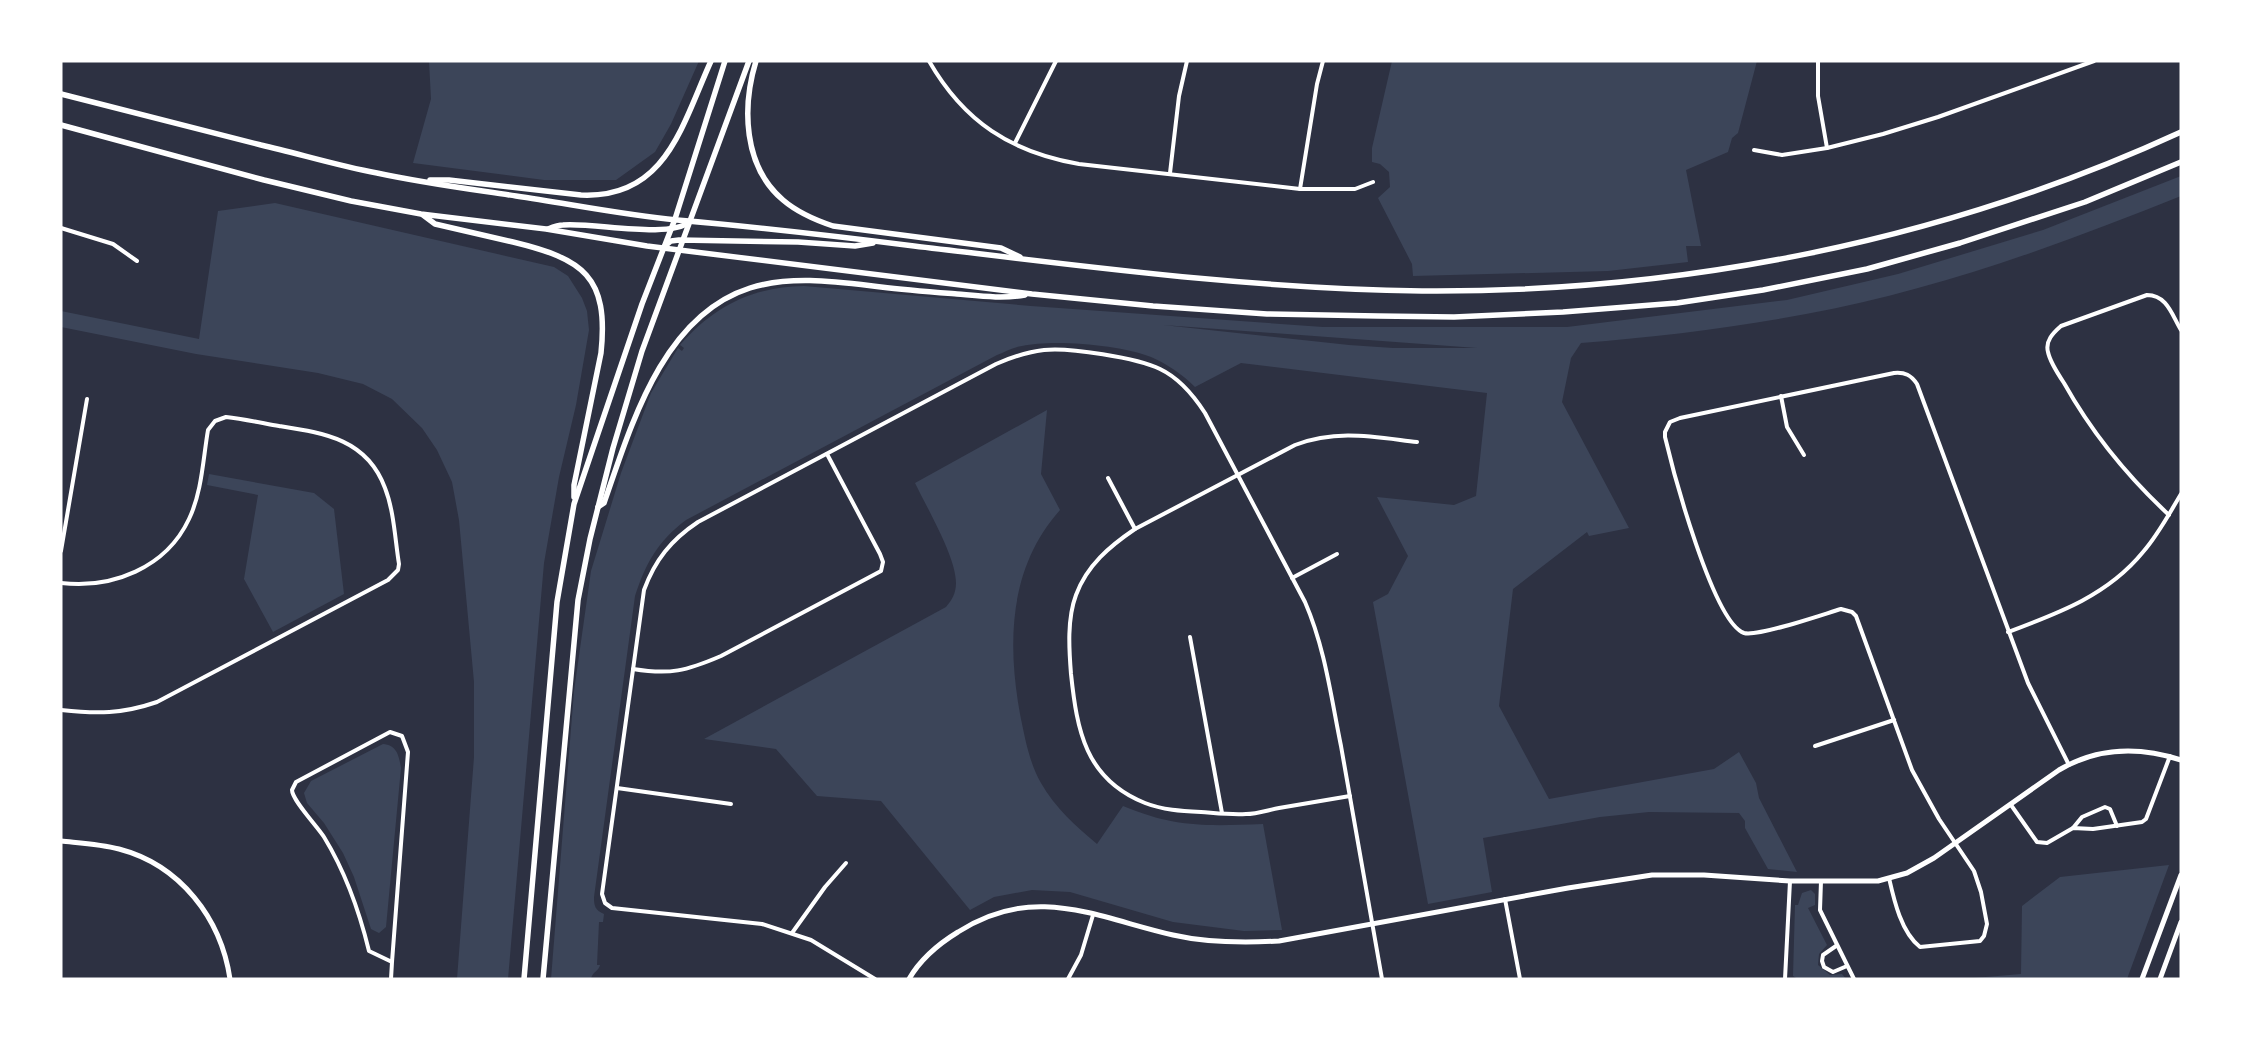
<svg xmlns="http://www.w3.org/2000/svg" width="2242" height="1040" font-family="'Work Sans',sans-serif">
	<rect width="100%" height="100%" fill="#2d3142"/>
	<g fill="#3c4559" fill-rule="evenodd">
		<polygon points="429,61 699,61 671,124 655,152 616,180 544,180 413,163 431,99"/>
		<polygon points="1392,61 1757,61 1738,133 1732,138 1728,152 1686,170 1701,246 1686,246 1688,262 1608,271 1413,276 1412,264 1378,198 1390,187 1389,172 1380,164 1372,162 1372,148"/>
		<path d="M2181,176V196C2059,245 1936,290 1806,314C1732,328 1657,337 1581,343L1571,358L1562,402L1629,528L1589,536L1587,532L1513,589L1499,706L1549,799L1714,769L1739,752L1756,783L1759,798L1797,872L1768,869L1745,828V821L1739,813L1649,812L1600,817L1483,838L1492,892L1428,904L1373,602L1388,594L1408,556L1377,497L1454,505L1476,496L1487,393L1241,363L1195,387C1182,374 1167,364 1151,357C1121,345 1053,339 1022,346C1013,347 1005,352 997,355L686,520C657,542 646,563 635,596L594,897C594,906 595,910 604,914L603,922H599L597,965H600C599,971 592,972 591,979H551L574,691L591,571L621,473L651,393L678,348L682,351L684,348L680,345C714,306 752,287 804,286L1031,306L1323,327H1567L1787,300L1898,274L2043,230ZM1163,325L1477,348H1393L1349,345Z"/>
		<polygon points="275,203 554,267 568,276 582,298 587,311 589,330 576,405 559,477 544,563 508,979 457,979 474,757 474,682 459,520 452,482 437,450 422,428 392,399 363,384 318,373 196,354 61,327 61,311 199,339 218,211"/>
		<path d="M1047,410L1041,474L1060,510C1009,567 1007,642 1020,714C1025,738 1029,762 1041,783C1055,808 1076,826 1097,844L1123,806C1176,828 1207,826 1263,824L1282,930L1244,931L1173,922L1070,892L1032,890L994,897L970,910L881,801L817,796L776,749L704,739L946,607C952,600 956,593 956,583C956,557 927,508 915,483Z"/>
		<polygon points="209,474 314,493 334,509 344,594 273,632 244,579 258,495 207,485"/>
		<path d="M383,744C397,745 399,756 401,768L386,927L379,933L371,929L354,877L343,853L324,823L307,803L304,793L311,781Z"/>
		<polygon points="2169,865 2127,979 1962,979 2021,974 2022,906 2060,877"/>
		<polygon points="1811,890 1815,894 1815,905 1808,908 1827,945 1819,954 1818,965 1830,975 1842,974 1846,979 1798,979 1793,976 1795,905 1798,905 1802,893"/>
	</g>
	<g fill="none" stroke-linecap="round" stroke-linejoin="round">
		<g stroke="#fff" stroke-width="4">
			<path d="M929,61C964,122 1011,152 1079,164L1300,189H1355L1373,182"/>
			<polyline points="1818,61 1818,96 1827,148"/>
			<polyline points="1015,143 1056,61"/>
			<polyline points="1754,150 1782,155 1827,148 1883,134 1938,117 2094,61"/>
			<polyline points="1170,173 1179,96 1187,61"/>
			<polyline points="1300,189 1317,84 1323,61"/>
			<polyline points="61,228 113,244 137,261"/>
			<polyline points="1781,396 1787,427 1804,455"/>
			<polyline points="1108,478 1135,529"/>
			<path d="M2169,515C2127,476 2092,433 2064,383C2058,374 2050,362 2048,352C2045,341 2053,333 2061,326L2147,295C2167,295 2172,315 2181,330"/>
			<polyline points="61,551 87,399"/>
			<polyline points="1292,578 1337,554"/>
			<path d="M61,583C112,589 166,568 189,519C202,492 203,459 208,430L215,421L226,417C244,419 262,423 279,426C324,433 367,439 385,488C394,511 395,539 399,564L398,570L388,580L157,702C122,714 97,714 61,710"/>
			<path d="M2008,632C2059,613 2108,595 2143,552C2158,535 2169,514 2181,494"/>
			<polyline points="1190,637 1222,813"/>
			<path d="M633,669C670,675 686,671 721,656L881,571L883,562L880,554L827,454"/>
			<polyline points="1815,746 1894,720"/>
			<polyline points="617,788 731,804"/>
			<path d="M1350,796C1326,800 1303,804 1279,808C1268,810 1257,814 1246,814C1231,815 1215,813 1201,812C1181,811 1163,810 1145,803C1085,779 1077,730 1071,674C1069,649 1067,619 1076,595C1087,565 1110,546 1135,529L1295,445C1337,429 1374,437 1417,442"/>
			<polyline points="2011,805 2037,842 2047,843 2073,828 2093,829 2142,822 2146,819 2170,756"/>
			<polyline points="2073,828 2082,817 2105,807 2110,809 2117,826"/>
			<path d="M1889,878C1894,900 1901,932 1920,947L1980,941L1984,936L1987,924L1981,892L1974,871L1939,819L1912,770L1856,616L1852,612L1841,609C1824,614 1758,637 1744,633C1713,622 1673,471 1665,437V432L1670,422L1680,418L1894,373C1905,372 1911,375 1917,384L2028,683L2069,765"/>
			<polyline points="1821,881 1820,910 1854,979"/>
			<polyline points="1505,899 1520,979"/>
			<polyline points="792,933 825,887 846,863"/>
			<polyline points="1836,946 1823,955 1822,961 1824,967 1833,972 1847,966"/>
			<path d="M391,979L392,962L408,752L402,736L390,732L296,782L292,790C292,800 317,826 324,837C346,873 359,910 369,951L392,962"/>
			<path d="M875,979L811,940L762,924L612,908L605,903L602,894L644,590C655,560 671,540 698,522L996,364C1012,357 1027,352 1044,350C1068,347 1138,358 1160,369C1179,378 1194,396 1205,413L1305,602C1325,648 1331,697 1341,746C1355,824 1368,901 1382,979"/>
			<polyline points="1068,979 1081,955 1093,915"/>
			<polyline points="1785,979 1790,881"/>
		</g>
		<g stroke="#fff" stroke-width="5">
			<path d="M61,841C80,843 100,844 119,849C180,865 221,918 230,979"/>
			<path d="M909,979C920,960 940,943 958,932C1034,883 1095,917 1173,935C1208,943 1244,943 1279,941L1568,888L1652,875H1704L1790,881H1878L1907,873L1934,858L2059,770C2098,747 2138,746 2181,760"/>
			<polyline points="2142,979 2181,875"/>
			<polyline points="2160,979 2181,922"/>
		</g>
		<g stroke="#fff" stroke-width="5.5">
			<path d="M756,61C742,107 743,166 783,200C797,212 815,220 833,226L1001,248L1020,257"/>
			<path d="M61,94C128,111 195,128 261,145C300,154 338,166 377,173C423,183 470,189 516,196C570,204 623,215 677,220C757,227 835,236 914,246C1083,266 1252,289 1422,291C1683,293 1944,241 2181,132"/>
			<polyline points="61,125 264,180 351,201 421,214 546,229 647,246 1032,294 1153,306 1267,314 1378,316 1454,317 1563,312 1677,303 1763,290 1867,269 1960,243 2085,202 2181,162"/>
			<path d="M430,180H449L581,195C666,199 682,125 711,61"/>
			<path d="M423,215L435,224C461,230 487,236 513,242C583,259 609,276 601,353L574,485V497"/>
			<path d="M548,229C553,227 558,225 563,225C592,222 669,239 689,222"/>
			<polyline points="665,246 671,241 679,240 798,242 855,246 873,243"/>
			<path d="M598,507L604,503C631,426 662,316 750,288C792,275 838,282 881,287C906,290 932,292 957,294C980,296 1002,299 1025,295"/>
			<polyline points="524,979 557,602 574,504 642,304 675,219 725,61"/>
			<polyline points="543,979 578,600 590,539 613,448 642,351 749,61"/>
		</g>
	</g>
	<rect width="2242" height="1040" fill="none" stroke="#ffffff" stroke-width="125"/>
</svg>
